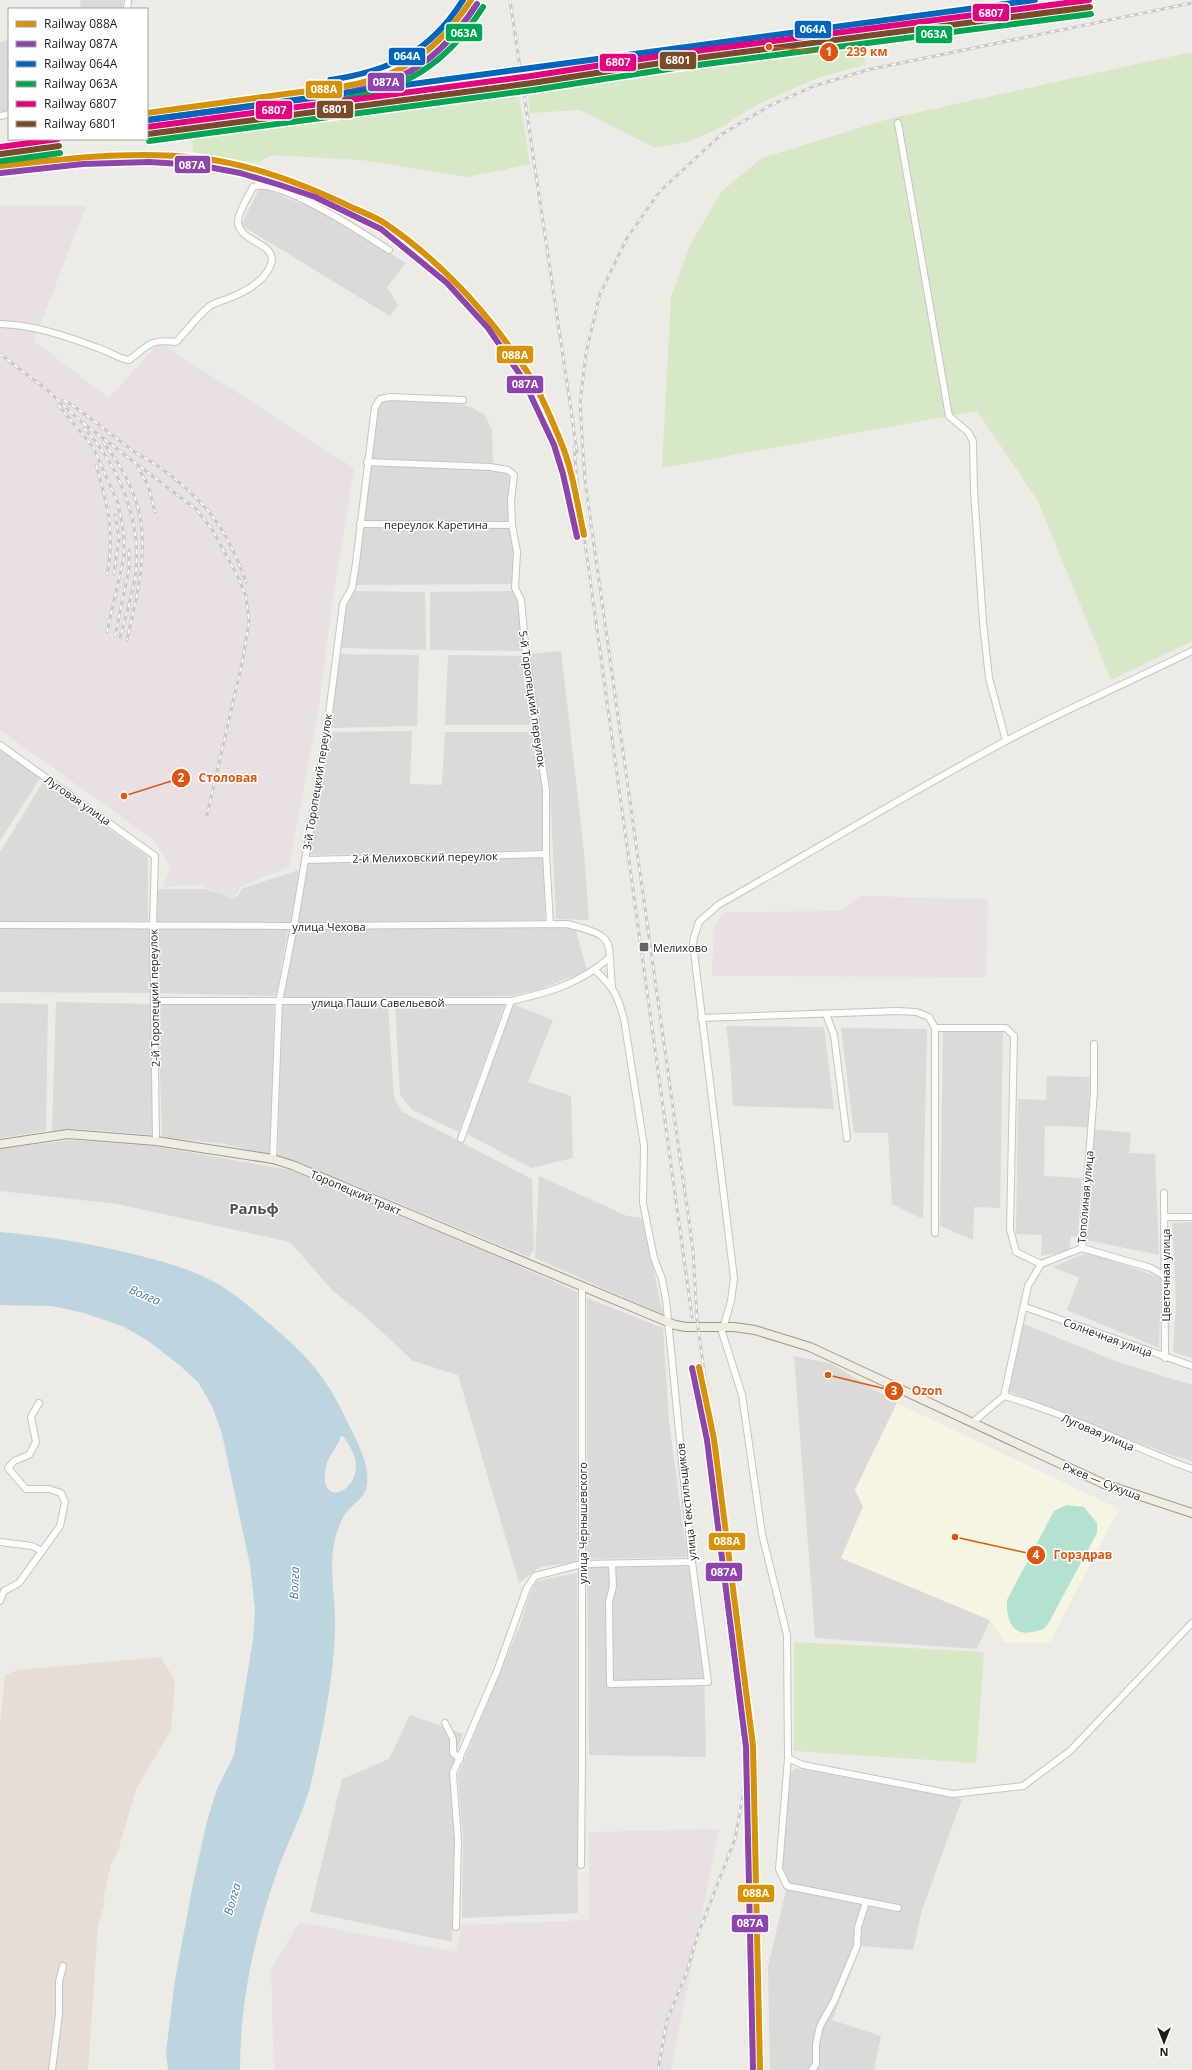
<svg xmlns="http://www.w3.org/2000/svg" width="1192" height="2070" font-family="'Open Sans',sans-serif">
	<rect width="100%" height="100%" fill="#ecebe6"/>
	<g fill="#dbdad8">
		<polygon points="80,0 123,0 122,9 81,9"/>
		<polygon points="9,40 9,110 0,112 0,42"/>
		<polygon points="260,187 326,214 406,263 387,287 398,305 390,316 241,225"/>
		<polygon points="383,399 461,404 473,408 485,415 492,430 493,463 372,459 378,404"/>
		<polygon points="370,466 429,466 511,469 508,523 365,521 364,518"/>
		<polygon points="363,526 509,527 514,553 512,584 356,585"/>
		<polygon points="352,591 425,592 426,650 340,648 346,608"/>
		<polygon points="512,591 519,601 523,651 430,650 430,592"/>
		<polygon points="561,651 584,851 589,920 556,919 550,788 530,654"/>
		<polygon points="339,654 419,655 417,726 329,728"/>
		<polygon points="448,655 522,656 532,725 445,725"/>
		<polygon points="412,731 410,784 442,785 445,732 534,732 543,790 545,850 308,855 332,732"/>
		<polygon points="0,750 40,778 0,841"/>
		<polygon points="43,782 148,857 148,921 0,922 0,852"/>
		<polygon points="543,856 545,920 298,923 308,863"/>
		<polygon points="299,870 293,923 157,922 158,889 204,889 236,898 243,888"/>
		<polygon points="0,928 149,929 152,993 0,992"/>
		<polygon points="156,928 288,930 276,996 159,993"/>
		<polygon points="564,928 576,930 587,971 538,990 510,996 283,997 296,929"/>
		<polygon points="56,1002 152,1004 153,1135 77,1129 52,1131"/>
		<polygon points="0,1003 48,1004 46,1131 0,1138"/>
		<polygon points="158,1003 274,1005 271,1156 225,1144 162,1137"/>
		<polygon points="505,1004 459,1132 412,1110 400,1095 395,1005"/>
		<polygon points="513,1004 553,1020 528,1082 571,1096 573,1158 531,1168 467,1134"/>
		<polygon points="282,1005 388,1005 394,1097 401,1111 532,1179 534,1250 529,1257 359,1187 278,1157"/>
		<polygon points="726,1026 824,1027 834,1109 733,1106 730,1057"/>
		<polygon points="841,1028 927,1029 923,1219 892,1204 888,1133 854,1133"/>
		<polygon points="943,1030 1003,1031 1000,1208 974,1207 973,1240 940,1226"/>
		<polygon points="1047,1076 1090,1077 1088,1127 1045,1126 1044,1176 1082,1178 1078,1237 1071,1236 1069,1251 1041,1256 1042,1235 1016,1234 1018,1099 1046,1100"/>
		<polygon points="1094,1129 1131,1133 1129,1153 1155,1154 1159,1255 1086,1240"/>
		<polygon points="70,1140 154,1146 290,1170 501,1258 577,1292 577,1562 540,1567 519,1583 458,1375 413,1361 366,1317 333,1291 290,1242 117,1204 0,1191 0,1149"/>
		<polygon points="539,1176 627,1216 643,1218 663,1315 535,1258"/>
		<polygon points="1192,1222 1192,1358 1173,1352 1176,1303 1172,1223"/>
		<polygon points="1088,1252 1161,1278 1159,1348 1067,1310 1079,1278 1053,1267"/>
		<polygon points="587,1298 663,1328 669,1422 687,1557 587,1559"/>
		<polygon points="1024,1324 1115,1361 1192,1385 1192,1461 1168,1454 1007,1391"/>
		<polygon points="794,1356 832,1364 897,1403 855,1490 863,1506 841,1558 990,1620 977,1649 815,1638"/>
		<polygon points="593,1566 689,1566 704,1672 706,1757 589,1755 587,1568"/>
		<polygon points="577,1573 578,1913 462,1918 463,1838 458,1775 520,1625 531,1591 537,1581"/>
		<polygon points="410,1715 463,1734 450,1773 454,1839 452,1942 310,1912 342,1779 389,1759"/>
		<polygon points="795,1768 962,1799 922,1910 913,1950 861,1946 832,2020 881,2036 874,2070 770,2070 768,1966 788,1882 783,1866 790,1774"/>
	</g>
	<g fill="#e9e0e4">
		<polygon points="0,206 86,206 34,341 109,398 159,342 354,468 333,597 318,713 289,867 241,887 233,899 199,885 163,887 170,867 154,840 0,730"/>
		<polygon points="860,896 988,899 986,977 712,976 714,925 726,912 842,911"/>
		<polygon points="719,1829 671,2070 274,2070 271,1970 299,1922 456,1952 462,1925 589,1920 589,1832"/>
	</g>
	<polygon fill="#f5f5e2" points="897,1403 1119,1509 1050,1642 1004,1642 990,1620 841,1558 863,1507 855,1490"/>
	<polygon fill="#e6ddd6" points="161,1657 175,1681 171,1730 136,1789 117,1854 111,1864 103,1899 105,1901 98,1926 88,2070 0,2070 0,1727 5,1675 18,1670"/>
	<g fill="#d7e8c6">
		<polygon points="862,37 865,65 820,77 756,105 720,128 687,142 655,148 580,110 530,113 526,81"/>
		<polygon points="1192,52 1192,641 1111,680 1038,501 977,411 662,468 671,297 691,243 722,191 762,158 888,119"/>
		<polygon points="517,83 530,164 467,177 361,160 272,155 258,163 193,152 192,125"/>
		<polygon points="794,1642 984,1652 976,1763 794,1751"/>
	</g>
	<path fill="#b4e2d0" d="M1067,1505L1084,1507L1097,1523V1533L1048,1624C1044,1630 1039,1631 1032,1632C1011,1637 1006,1617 1007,1600L1054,1511Z"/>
	<path fill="#bcd5de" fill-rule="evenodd" d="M0,1232C48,1236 94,1244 141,1256C168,1263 193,1270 218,1284C237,1295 253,1310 270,1324C306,1355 324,1373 345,1417C354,1437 370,1461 367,1484C366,1498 352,1504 345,1514C339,1524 334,1539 333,1550C330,1574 335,1598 335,1622C335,1673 323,1730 312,1779C305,1810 290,1837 279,1866C255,1933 240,1999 240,2070H168L166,2052L175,1980L193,1884L207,1821L217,1789L234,1755L253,1639L255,1609L250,1565L222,1434L212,1406L198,1382L178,1364L147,1340L122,1326L84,1313L52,1306L0,1305ZM341,1436L344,1437C349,1445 356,1455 356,1465C357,1495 317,1507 326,1467C328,1455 338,1447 341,1436Z"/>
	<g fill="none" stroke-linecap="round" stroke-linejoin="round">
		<defs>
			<g id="minor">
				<polyline points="127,9 128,0"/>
				<polyline points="0,116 9,114"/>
				<polyline points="898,123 949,416 968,432 973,441 974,490 983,623 989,678 1006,741"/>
				<path d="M0,324C34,325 66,336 98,348C109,351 118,359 129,360C149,345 149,339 176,342C186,332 199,314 210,306C214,303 221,301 227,299C243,293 265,282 271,264C278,242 238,243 238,221C238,213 249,195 253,187C279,177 364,234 389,250"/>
				<polyline points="367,462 490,467 508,470 514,475 511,501 512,525 517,552 515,588 521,600 526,654 546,790 546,854 550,924"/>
				<polyline points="360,524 512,525"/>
				<polyline points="0,745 155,856 153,925 156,1141"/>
				<polyline points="305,860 546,854"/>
				<path d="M0,925L294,926L567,924C618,937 607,938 612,986"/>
				<path d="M595,970C614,988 617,994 624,1019L644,1146L643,1203L654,1258L662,1279L666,1300L692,1562L708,1682L610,1684L609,1602L613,1586L612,1564"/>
				<path d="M155,1001H511C550,992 579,984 609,958"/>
				<polyline points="826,1014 834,1035 847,1138"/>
				<polyline points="701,1018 897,1011 916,1012 929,1017 935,1028 935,1233"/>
				<polyline points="935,1028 1006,1028 1014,1036 1010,1229 1016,1252 1041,1264"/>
				<polyline points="461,1139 511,1001"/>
				<polyline points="273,1159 279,1002 294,926 327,729 343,604 352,588 356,563 375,407 380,399 390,397 463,400"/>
				<polyline points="1164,1193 1165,1358"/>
				<polyline points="1166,1217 1192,1217"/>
				<polyline points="1082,1248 1151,1268 1166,1277"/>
				<polyline points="1025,1307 1192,1366"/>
				<path d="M1004,1396C1069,1414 1129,1446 1192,1469"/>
				<polyline points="973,1422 1004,1396 1028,1286 1041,1264 1082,1248 1094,1092 1094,1044"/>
				<polyline points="0,1542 32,1546 42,1551"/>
				<polyline points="0,1601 4,1591 19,1583 60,1526 65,1502 61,1493 49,1489 26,1489 8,1468 14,1461 29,1455 36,1442 31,1417 39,1403"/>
				<polyline points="445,1723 453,1739 453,1753 460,1759"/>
				<polyline points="788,1758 803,1765 953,1794 1023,1786 1070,1751 1192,1623"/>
				<polyline points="581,1865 582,1761 582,1286"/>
				<path d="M898,1908L787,1886L779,1869L788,1758L787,1635L762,1534L742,1395L722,1332L731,1301L734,1278L693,944L694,937L699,922L718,905C813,851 907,794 1004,742C1066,709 1130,682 1192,651"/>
				<polyline points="456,1927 458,1840 453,1773 497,1671 527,1588 535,1576 582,1564 692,1562"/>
				<polyline points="52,2070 59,2014 59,1982 63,1966"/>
				<polyline points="812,2070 816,2064 816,2044 820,2026 834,2001 857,1946 858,1927 866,1902"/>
			</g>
			<polyline id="major" points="0,1144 68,1134 156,1141 273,1159 292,1165 675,1325 686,1327 734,1327 755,1330 810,1347 1104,1484 1192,1513"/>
		</defs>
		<use href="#minor" stroke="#c5c4c2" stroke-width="8"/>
		<use href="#major" stroke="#a19984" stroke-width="10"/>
		<use href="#minor" stroke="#fcfcfb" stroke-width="6"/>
		<use href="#major" stroke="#f0ece4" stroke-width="8"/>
		<defs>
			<g id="rail">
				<polyline points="510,0 573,423"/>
				<polyline points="0,354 46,389 86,426"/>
				<path d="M64,400C88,415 110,434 133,451C142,457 153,462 162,469C207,502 227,529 246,582"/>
				<polyline points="58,405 93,447 118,503 124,534 124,557 107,632"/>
				<polyline points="572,418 577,452"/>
				<polyline points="83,423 197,510 213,531 238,577 246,596 249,621 243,659 207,815"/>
				<path d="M84,428C119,466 141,520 136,571C133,593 126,616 120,637"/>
				<path d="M103,442C158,512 145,560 127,640"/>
				<polyline points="574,447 580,514"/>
				<path d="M96,465C108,506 115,533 107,575"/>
				<polyline points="138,468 148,485 155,512"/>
				<polyline points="584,535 692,1317"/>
				<polyline points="114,574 119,538 115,515"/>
				<polyline points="115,636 129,569 129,550"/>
				<polyline points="696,1314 714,1439"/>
				<polyline points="697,1318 693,1250 585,481 580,404 586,353 600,294 627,238 660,191 722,134 769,106 814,86 867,70 1192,3"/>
				<polyline points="658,2070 667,2020 686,1974 698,1934 735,1839 743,1794 746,1747 743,1707 708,1432"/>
			</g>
		</defs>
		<use href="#rail" stroke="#cacac9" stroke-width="3"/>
		<use href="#rail" stroke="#fff" stroke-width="1.5" stroke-dasharray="4.5" stroke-linecap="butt"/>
		<defs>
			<g id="rail-1">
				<path d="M147,113C193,107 239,100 285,94C323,89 366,87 400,69C430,53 453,28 471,0"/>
				<path d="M0,166C66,159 133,150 199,158C252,164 303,184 351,207C362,212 376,217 386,224C443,263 490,316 528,373C541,393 551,418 560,440C573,470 577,504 584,535"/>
				<polyline points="699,1367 714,1439 753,1746 760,2070"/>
			</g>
			<g id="rail-2">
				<path d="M148,120C193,114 238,108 283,102C323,96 365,93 401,76C433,61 458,33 477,4"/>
				<polyline points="1,173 83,164 149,162 198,165 240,173 280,185 315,197 381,229 447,283 488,328 523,379 554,445 563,474 577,537"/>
				<polyline points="692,1368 707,1440 746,1747 753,2070"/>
			</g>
			<g id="rail-3">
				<path d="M330,80C389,71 430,53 463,0"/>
				<path d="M147,120C443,81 739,38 1035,0"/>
			</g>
			<g id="rail-4">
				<path d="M333,101C403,90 444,68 483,7"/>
				<polyline points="149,141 533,90 675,68 1091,14"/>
				<polyline points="2,161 60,153"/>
			</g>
			<g id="rail-5">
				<polyline points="147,127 531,76 673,54 1089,0"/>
				<polyline points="0,147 58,139"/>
			</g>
			<g id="rail-6">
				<polyline points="148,134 532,83 674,61 1090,7"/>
				<polyline points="1,154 59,146"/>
			</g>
		</defs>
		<use href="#rail-1" stroke="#fff" stroke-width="9"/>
		<use href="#rail-2" stroke="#fff" stroke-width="9"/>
		<use href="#rail-3" stroke="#fff" stroke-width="9"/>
		<use href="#rail-4" stroke="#fff" stroke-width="9"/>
		<use href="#rail-5" stroke="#fff" stroke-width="9"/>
		<use href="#rail-6" stroke="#fff" stroke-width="9"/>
		<use href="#rail-1" stroke="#d69204" stroke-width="6"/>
		<use href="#rail-2" stroke="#8e44ad" stroke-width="6"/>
		<use href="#rail-3" stroke="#0065bd" stroke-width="6"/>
		<use href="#rail-4" stroke="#00a651" stroke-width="6"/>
		<use href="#rail-5" stroke="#e5007d" stroke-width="6"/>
		<use href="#rail-6" stroke="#7a4b2a" stroke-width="6"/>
	</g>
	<rect fill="#666664" stroke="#fff" stroke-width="1.5" x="639" y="942" width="10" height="10" rx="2"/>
	<g text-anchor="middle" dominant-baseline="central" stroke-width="3" stroke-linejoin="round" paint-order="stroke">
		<g font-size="11" fill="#1e1e1e" stroke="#fff">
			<text x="436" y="524">переулок Каретина</text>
			<text transform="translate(533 699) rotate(82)">5-й Торопецкий переулок</text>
			<text transform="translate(317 782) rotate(-81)">3-й Торопецкий переулок</text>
			<text transform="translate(78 800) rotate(35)">Луговая улица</text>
			<text transform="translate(425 857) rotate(-1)">2-й Мелиховский переулок</text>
			<text x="329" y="926">улица Чехова</text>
			<text transform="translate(154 998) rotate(-91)">2-й Торопецкий переулок</text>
			<text x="378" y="1002">улица Паши Савельевой</text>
			<text transform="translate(356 1192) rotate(23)">Торопецкий тракт</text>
			<text transform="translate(1085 1197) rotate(-85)">Тополиная улица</text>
			<text transform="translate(1165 1275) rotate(-90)">Цветочная улица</text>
			<text transform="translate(1108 1337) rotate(20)">Солнечная улица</text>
			<text transform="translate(1098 1432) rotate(23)">Луговая улица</text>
			<text transform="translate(1102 1481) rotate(22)">Ржев — Сухуша</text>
			<text transform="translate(686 1502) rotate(-96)">улица Текстильщиков</text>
			<text transform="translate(582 1523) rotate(-90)">улица Чернышевского</text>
		</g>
		<g font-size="11" fill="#1e1e1e" stroke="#fff" text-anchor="start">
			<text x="653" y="947">Мелихово</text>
		</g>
		<g font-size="12" font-style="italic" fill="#4f78a9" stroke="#fff">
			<text transform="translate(145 1295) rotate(23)">Волга</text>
			<text transform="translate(294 1583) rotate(-88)">Волга</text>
			<text transform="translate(232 1899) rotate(-74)">Волга</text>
		</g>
		<g font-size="15" font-weight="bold" fill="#515151" stroke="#fff">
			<text x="254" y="1208">Ральф</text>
		</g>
	</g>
	<path fill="none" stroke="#de560d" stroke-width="1.5" d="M769 47L829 52M124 796L181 778M828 1375L894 1391M955 1537L1036 1555"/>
	<g fill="#de560d" stroke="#fff" stroke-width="1.5">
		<circle cx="769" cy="47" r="4"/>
		<circle cx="124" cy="796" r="4"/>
		<circle cx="828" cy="1375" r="4"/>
		<circle cx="955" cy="1537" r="4"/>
		<circle cx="829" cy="52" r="10"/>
		<circle cx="181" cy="778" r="10"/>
		<circle cx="894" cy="1391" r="10"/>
		<circle cx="1036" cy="1555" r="10"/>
	</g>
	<g font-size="12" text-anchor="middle" font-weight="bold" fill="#fff">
		<text x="829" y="56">1</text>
		<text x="181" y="782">2</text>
		<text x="894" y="1395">3</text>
		<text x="1036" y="1559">4</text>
	</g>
	<g font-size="12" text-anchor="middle" font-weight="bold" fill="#de560d" stroke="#fff" stroke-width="3" stroke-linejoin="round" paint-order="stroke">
		<text x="867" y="56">239 км</text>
		<text x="228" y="782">Столовая</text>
		<text x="927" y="1395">Ozon</text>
		<text x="1083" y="1559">Горздрав</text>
	</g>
	<g stroke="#fff" stroke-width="1.5">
		<rect x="972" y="3" width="38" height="19" rx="4" fill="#e5007d"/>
		<rect x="794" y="20" width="38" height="19" rx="4" fill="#0065bd"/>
		<rect x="445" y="23" width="38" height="19" rx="4" fill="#00a651"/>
		<rect x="915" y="25" width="38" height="19" rx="4" fill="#00a651"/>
		<rect x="388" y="47" width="38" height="19" rx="4" fill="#0065bd"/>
		<rect x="659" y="51" width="38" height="19" rx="4" fill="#7a4b2a"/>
		<rect x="599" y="53" width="38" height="19" rx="4" fill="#e5007d"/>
		<rect x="367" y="72" width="38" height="20" rx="4" fill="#8e44ad"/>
		<rect x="305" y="80" width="38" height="19" rx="4" fill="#d69204"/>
		<rect x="316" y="100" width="38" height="19" rx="4" fill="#7a4b2a"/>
		<rect x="255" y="100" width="38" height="20" rx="4" fill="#e5007d"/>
		<rect x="174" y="155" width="37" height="19" rx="4" fill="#8e44ad"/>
		<rect x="496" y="345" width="38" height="19" rx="4" fill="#d69204"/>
		<rect x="506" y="375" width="38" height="19" rx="4" fill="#8e44ad"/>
		<rect x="708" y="1532" width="38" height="19" rx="4" fill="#d69204"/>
		<rect x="705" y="1562" width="38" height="20" rx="4" fill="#8e44ad"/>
		<rect x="737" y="1884" width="38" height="19" rx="4" fill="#d69204"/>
		<rect x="731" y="1914" width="38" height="19" rx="4" fill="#8e44ad"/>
	</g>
	<g font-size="11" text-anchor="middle" font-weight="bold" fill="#fff">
		<text x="991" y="17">6807</text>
		<text x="813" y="33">064А</text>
		<text x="464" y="37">063А</text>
		<text x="934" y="38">063А</text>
		<text x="407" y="60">064А</text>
		<text x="678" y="64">6801</text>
		<text x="618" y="66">6807</text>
		<text x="386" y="86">087А</text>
		<text x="324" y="93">088А</text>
		<text x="335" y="113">6801</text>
		<text x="274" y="114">6807</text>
		<text x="192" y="169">087А</text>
		<text x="515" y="359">088А</text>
		<text x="525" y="388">087А</text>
		<text x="727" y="1545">088А</text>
		<text x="724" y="1576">087А</text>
		<text x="756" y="1897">088А</text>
		<text x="750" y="1927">087А</text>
	</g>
	<rect x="8" y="8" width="140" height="132" fill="#ffffff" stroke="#a5a5a5"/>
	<rect x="16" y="21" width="20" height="6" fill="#d69204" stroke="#a5a5a5"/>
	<text x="44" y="28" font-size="12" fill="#1e1e1e">Railway 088А</text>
	<rect x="16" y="41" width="20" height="6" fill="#8e44ad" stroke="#a5a5a5"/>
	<text x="44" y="48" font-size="12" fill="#1e1e1e">Railway 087А</text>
	<rect x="16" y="61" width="20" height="6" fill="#0065bd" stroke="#a5a5a5"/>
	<text x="44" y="68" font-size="12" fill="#1e1e1e">Railway 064А</text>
	<rect x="16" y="81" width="20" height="6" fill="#00a651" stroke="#a5a5a5"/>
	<text x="44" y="88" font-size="12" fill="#1e1e1e">Railway 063А</text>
	<rect x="16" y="101" width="20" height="6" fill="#e5007d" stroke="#a5a5a5"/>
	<text x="44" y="108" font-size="12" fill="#1e1e1e">Railway 6807</text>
	<rect x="16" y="121" width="20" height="6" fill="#7a4b2a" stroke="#a5a5a5"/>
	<text x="44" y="128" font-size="12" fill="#1e1e1e">Railway 6801</text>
	<g transform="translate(1164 2042) rotate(180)" stroke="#ffffff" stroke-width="3" paint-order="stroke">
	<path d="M0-3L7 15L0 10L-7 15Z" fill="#1e1e1e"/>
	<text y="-6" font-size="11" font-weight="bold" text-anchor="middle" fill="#1e1e1e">N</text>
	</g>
</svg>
